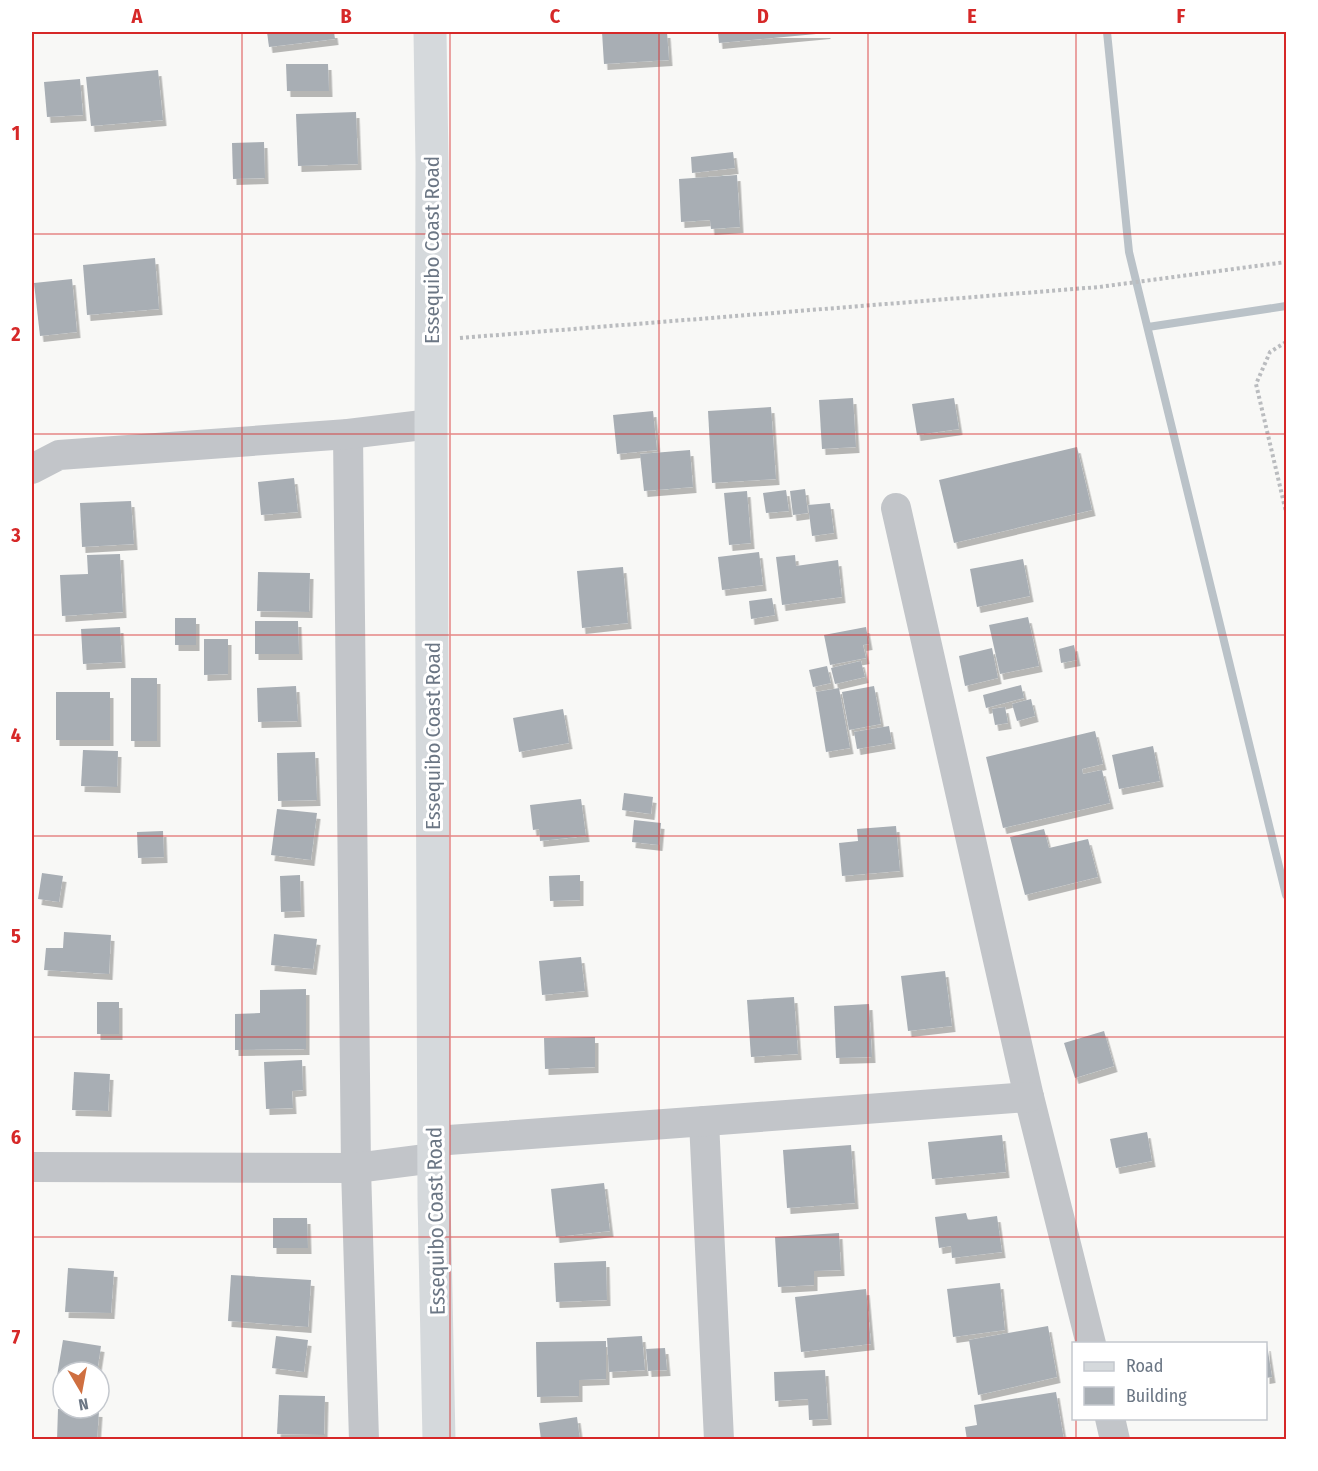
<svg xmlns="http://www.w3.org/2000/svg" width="1318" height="1471" font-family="'Fira Sans Condensed',sans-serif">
	<defs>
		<filter id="shadow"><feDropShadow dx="3.5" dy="6" stdDeviation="0" flood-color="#0004"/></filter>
	</defs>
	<rect width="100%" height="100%" fill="#f8f8f6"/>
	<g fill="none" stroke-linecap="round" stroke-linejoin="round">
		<g stroke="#bac2c8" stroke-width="8">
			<polyline points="1107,32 1129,252 1286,895"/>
			<polyline points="1148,327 1286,306"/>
		</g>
	</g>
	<g fill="#a8aeb4" filter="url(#shadow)">
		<polygon points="267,32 334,32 335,39 269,47"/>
		<polygon points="602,32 667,32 669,60 604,64"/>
		<polygon points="718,32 827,32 827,33 719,43"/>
		<polygon points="286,64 328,64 329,91 287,91"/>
		<polygon points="158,70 163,120 91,126 86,77"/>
		<polygon points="80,79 83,115 47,117 44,82"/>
		<polygon points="356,112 358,164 298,166 296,114"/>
		<polygon points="264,142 265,178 233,179 232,143"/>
		<polygon points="733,152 735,168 692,173 691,157"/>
		<polygon points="737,175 740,227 711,229 710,220 681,222 679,179"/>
		<polygon points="155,258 159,309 87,315 83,265"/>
		<polygon points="72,279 77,332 40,336 34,283"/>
		<polygon points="853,398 856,447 822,449 819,400"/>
		<polygon points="954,398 959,429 917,435 912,404"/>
		<polygon points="771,407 776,479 712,483 708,411"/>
		<polygon points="653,411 657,450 617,454 613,415"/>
		<polygon points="1077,447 1092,510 954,543 939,480"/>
		<polygon points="690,450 693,487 644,491 640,454"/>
		<polygon points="294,478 298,512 261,515 258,482"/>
		<polygon points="805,489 808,513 793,515 790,491"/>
		<polygon points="786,490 789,511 766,513 763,493"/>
		<polygon points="747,491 751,543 729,545 724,493"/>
		<polygon points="131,501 134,544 82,547 80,503"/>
		<polygon points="830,503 834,533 812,536 808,505"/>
		<polygon points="759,552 763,585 722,590 718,557"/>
		<polygon points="120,554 123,612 62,616 60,575 88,574 87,555"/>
		<polygon points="795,555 796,566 838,560 842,597 782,605 776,557"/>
		<polygon points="1023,559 1030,596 977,607 970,569"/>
		<polygon points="623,567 628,623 582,628 577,571"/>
		<polygon points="258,572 310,573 309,612 257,611"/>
		<polygon points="772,598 775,615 751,619 749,601"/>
		<polygon points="1028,617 1039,666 1000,674 989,625"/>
		<rect x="175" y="618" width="21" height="27"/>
		<polygon points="255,621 298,621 299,654 255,654"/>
		<polygon points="120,627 122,662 83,664 81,629"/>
		<polygon points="866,627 869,644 863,645 866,658 830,665 824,635"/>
		<polygon points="204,639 228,639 228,674 204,675"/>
		<polygon points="1074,645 1077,660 1061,663 1059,649"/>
		<polygon points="992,648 998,678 965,686 959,656"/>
		<polygon points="861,661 865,677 835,684 831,668"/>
		<polygon points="827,666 831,683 813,687 809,670"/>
		<rect x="131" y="678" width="26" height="63"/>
		<polygon points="1021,685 1024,698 986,708 983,695"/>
		<polygon points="296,686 298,721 258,722 257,688"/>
		<polygon points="874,686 881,724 849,730 842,692"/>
		<polygon points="839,688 850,748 826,752 816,692"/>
		<rect x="56" y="692" width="54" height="48"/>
		<polygon points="1031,699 1035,716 1017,721 1012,704"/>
		<polygon points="1005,707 1008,723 995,725 992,709"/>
		<polygon points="563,709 569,743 519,752 513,718"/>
		<polygon points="889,726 892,743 857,749 854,732"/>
		<polygon points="1095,731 1103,764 1082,769 1083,774 1102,770 1110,803 1003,828 986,757"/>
		<polygon points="1153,746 1160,781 1119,789 1112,755"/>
		<polygon points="83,750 118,751 117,787 81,786"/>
		<polygon points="315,752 317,800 278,801 277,753"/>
		<polygon points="624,793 653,797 651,814 622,810"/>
		<polygon points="581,799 586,836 540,841 539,829 533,830 530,805"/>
		<polygon points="277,809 317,813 311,860 271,855"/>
		<polygon points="634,820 661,823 659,845 632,842"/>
		<polygon points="896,826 900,871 842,876 839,843 858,841 857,829"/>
		<polygon points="1044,829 1049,848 1088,839 1098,877 1025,895 1010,837"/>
		<polygon points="163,831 164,857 138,858 137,832"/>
		<polygon points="42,873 63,876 59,902 38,899"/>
		<polygon points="300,875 301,911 281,912 280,876"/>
		<polygon points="580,875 580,900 550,901 549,876"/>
		<polygon points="64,932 111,935 109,974 44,970 46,948 63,948"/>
		<polygon points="274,934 317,939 313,969 271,965"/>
		<polygon points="581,957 585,991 542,995 539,961"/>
		<polygon points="945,971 952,1026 908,1031 901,976"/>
		<polygon points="306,989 306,1049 235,1050 235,1014 260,1013 260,990"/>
		<polygon points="794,997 798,1054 751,1057 747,1000"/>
		<rect x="97" y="1002" width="22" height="32"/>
		<polygon points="869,1004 872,1057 836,1058 834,1006"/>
		<polygon points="1104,1031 1114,1066 1075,1078 1064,1043"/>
		<polygon points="595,1037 595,1067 545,1069 544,1038"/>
		<polygon points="302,1060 303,1090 292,1091 293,1108 266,1109 264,1062"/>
		<polygon points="74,1072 110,1074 108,1111 72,1110"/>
		<polygon points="1147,1132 1152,1161 1116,1168 1110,1139"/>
		<polygon points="1002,1135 1006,1172 932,1179 928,1142"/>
		<polygon points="851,1145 855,1203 787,1208 783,1150"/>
		<polygon points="604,1183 610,1231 556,1237 551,1189"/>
		<polygon points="966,1213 968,1220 997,1216 1002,1252 952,1258 951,1246 939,1248 935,1217"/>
		<polygon points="273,1218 307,1218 308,1248 273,1248"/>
		<polygon points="839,1233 841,1270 814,1271 814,1285 778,1287 775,1237"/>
		<polygon points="606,1261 607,1300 556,1302 554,1263"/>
		<polygon points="68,1268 114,1271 111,1313 65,1312"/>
		<polygon points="231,1275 311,1280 308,1327 228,1321"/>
		<polygon points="1000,1283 1005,1330 953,1337 947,1289"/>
		<polygon points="866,1289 871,1344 801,1352 795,1297"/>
		<polygon points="1048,1326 1057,1377 978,1395 969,1340"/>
		<polygon points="276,1336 308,1340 304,1372 272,1368"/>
		<polygon points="642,1336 645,1370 609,1372 607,1338"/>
		<polygon points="63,1340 101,1346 97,1372 63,1372 63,1377 57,1376"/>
		<polygon points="606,1341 606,1379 579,1380 579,1396 537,1397 536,1342"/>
		<polygon points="1266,1345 1267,1345 1272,1377 1266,1378"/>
		<polygon points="665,1348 667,1370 648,1371 646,1349"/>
		<polygon points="825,1370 828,1419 809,1420 808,1399 775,1401 774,1372"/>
		<polygon points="1056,1392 1064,1440 967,1440 965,1427 977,1425 974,1405"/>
		<polygon points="279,1395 325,1396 324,1435 277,1434"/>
		<polygon points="58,1409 99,1411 97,1440 57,1440"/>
		<polygon points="577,1417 580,1440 541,1440 539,1423"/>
	</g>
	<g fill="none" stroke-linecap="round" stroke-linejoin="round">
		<g stroke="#babcbf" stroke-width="4" stroke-dasharray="3 3" stroke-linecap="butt">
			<polyline points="460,338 1099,287 1286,262"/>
			<polyline points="1286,342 1270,352 1256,384 1286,512"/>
		</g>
		<g stroke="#c2c5c9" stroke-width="30">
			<polyline points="348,434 356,1168 364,1440"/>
			<polyline points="32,469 59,455 348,434 431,424"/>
			<polyline points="896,508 1029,1097 1091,1344"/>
			<polyline points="704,1121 719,1440"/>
			<polyline points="435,1141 1029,1097"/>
			<polyline points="32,1167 356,1168 434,1158"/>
			<polyline points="1110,1418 1115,1440"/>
		</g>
		<polyline stroke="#d5d9dc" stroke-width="33" points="430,32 432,163 431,424 434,1198 439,1440"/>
	</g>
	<path fill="none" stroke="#d62828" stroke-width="1.5" stroke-opacity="0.55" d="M242,32V1440M450,32V1440M659,32V1440M868,32V1440M1076,32V1344M32,234H1286M32,434H1286M32,635H1286M32,836H1286M32,1037H1286M32,1237H1286M1076,1418V1440"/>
	<g text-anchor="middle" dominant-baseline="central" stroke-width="6" stroke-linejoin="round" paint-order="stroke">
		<g font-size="21" fill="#6b7684" stroke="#fff">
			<text transform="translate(432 250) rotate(-90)">Essequibo Coast Road</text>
			<text transform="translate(433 736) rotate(-90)">Essequibo Coast Road</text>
			<text transform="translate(436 1221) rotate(-91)">Essequibo Coast Road</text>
		</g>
	</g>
	<rect width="1318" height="1471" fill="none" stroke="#ffffff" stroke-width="66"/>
	<rect x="1072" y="1342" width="195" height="78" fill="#ffffff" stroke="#c4c8ce" stroke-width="1.5"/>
	<rect x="1084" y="1362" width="30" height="9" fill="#d5d9dc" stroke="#c4c8ce" stroke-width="1.5"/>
	<text x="1126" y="1372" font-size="18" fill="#6b7684">Road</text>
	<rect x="1084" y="1387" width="30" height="18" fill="#a8aeb4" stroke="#c4c8ce" stroke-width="1.5"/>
	<text x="1126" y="1402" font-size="18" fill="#6b7684">Building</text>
	<g transform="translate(81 1390) rotate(170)"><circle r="28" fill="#ffffff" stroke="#c4c8ce" stroke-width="1.5"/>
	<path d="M0-4.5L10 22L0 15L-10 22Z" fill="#cf6f40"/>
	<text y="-9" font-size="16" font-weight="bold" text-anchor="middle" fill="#6b7684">N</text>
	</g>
	<rect x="33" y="33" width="1252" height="1405" fill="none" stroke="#d62828" stroke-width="2"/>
	<g font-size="20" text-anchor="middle" font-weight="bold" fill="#d62828">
		<text x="137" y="23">A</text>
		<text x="346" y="23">B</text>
		<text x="555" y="23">C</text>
		<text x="763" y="23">D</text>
		<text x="972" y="23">E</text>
		<text x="1181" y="23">F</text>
		<text x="16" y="140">1</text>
		<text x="16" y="341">2</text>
		<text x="16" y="542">3</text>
		<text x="16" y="742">4</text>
		<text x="16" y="943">5</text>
		<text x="16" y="1144">6</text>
		<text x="16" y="1344">7</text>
	</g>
</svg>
